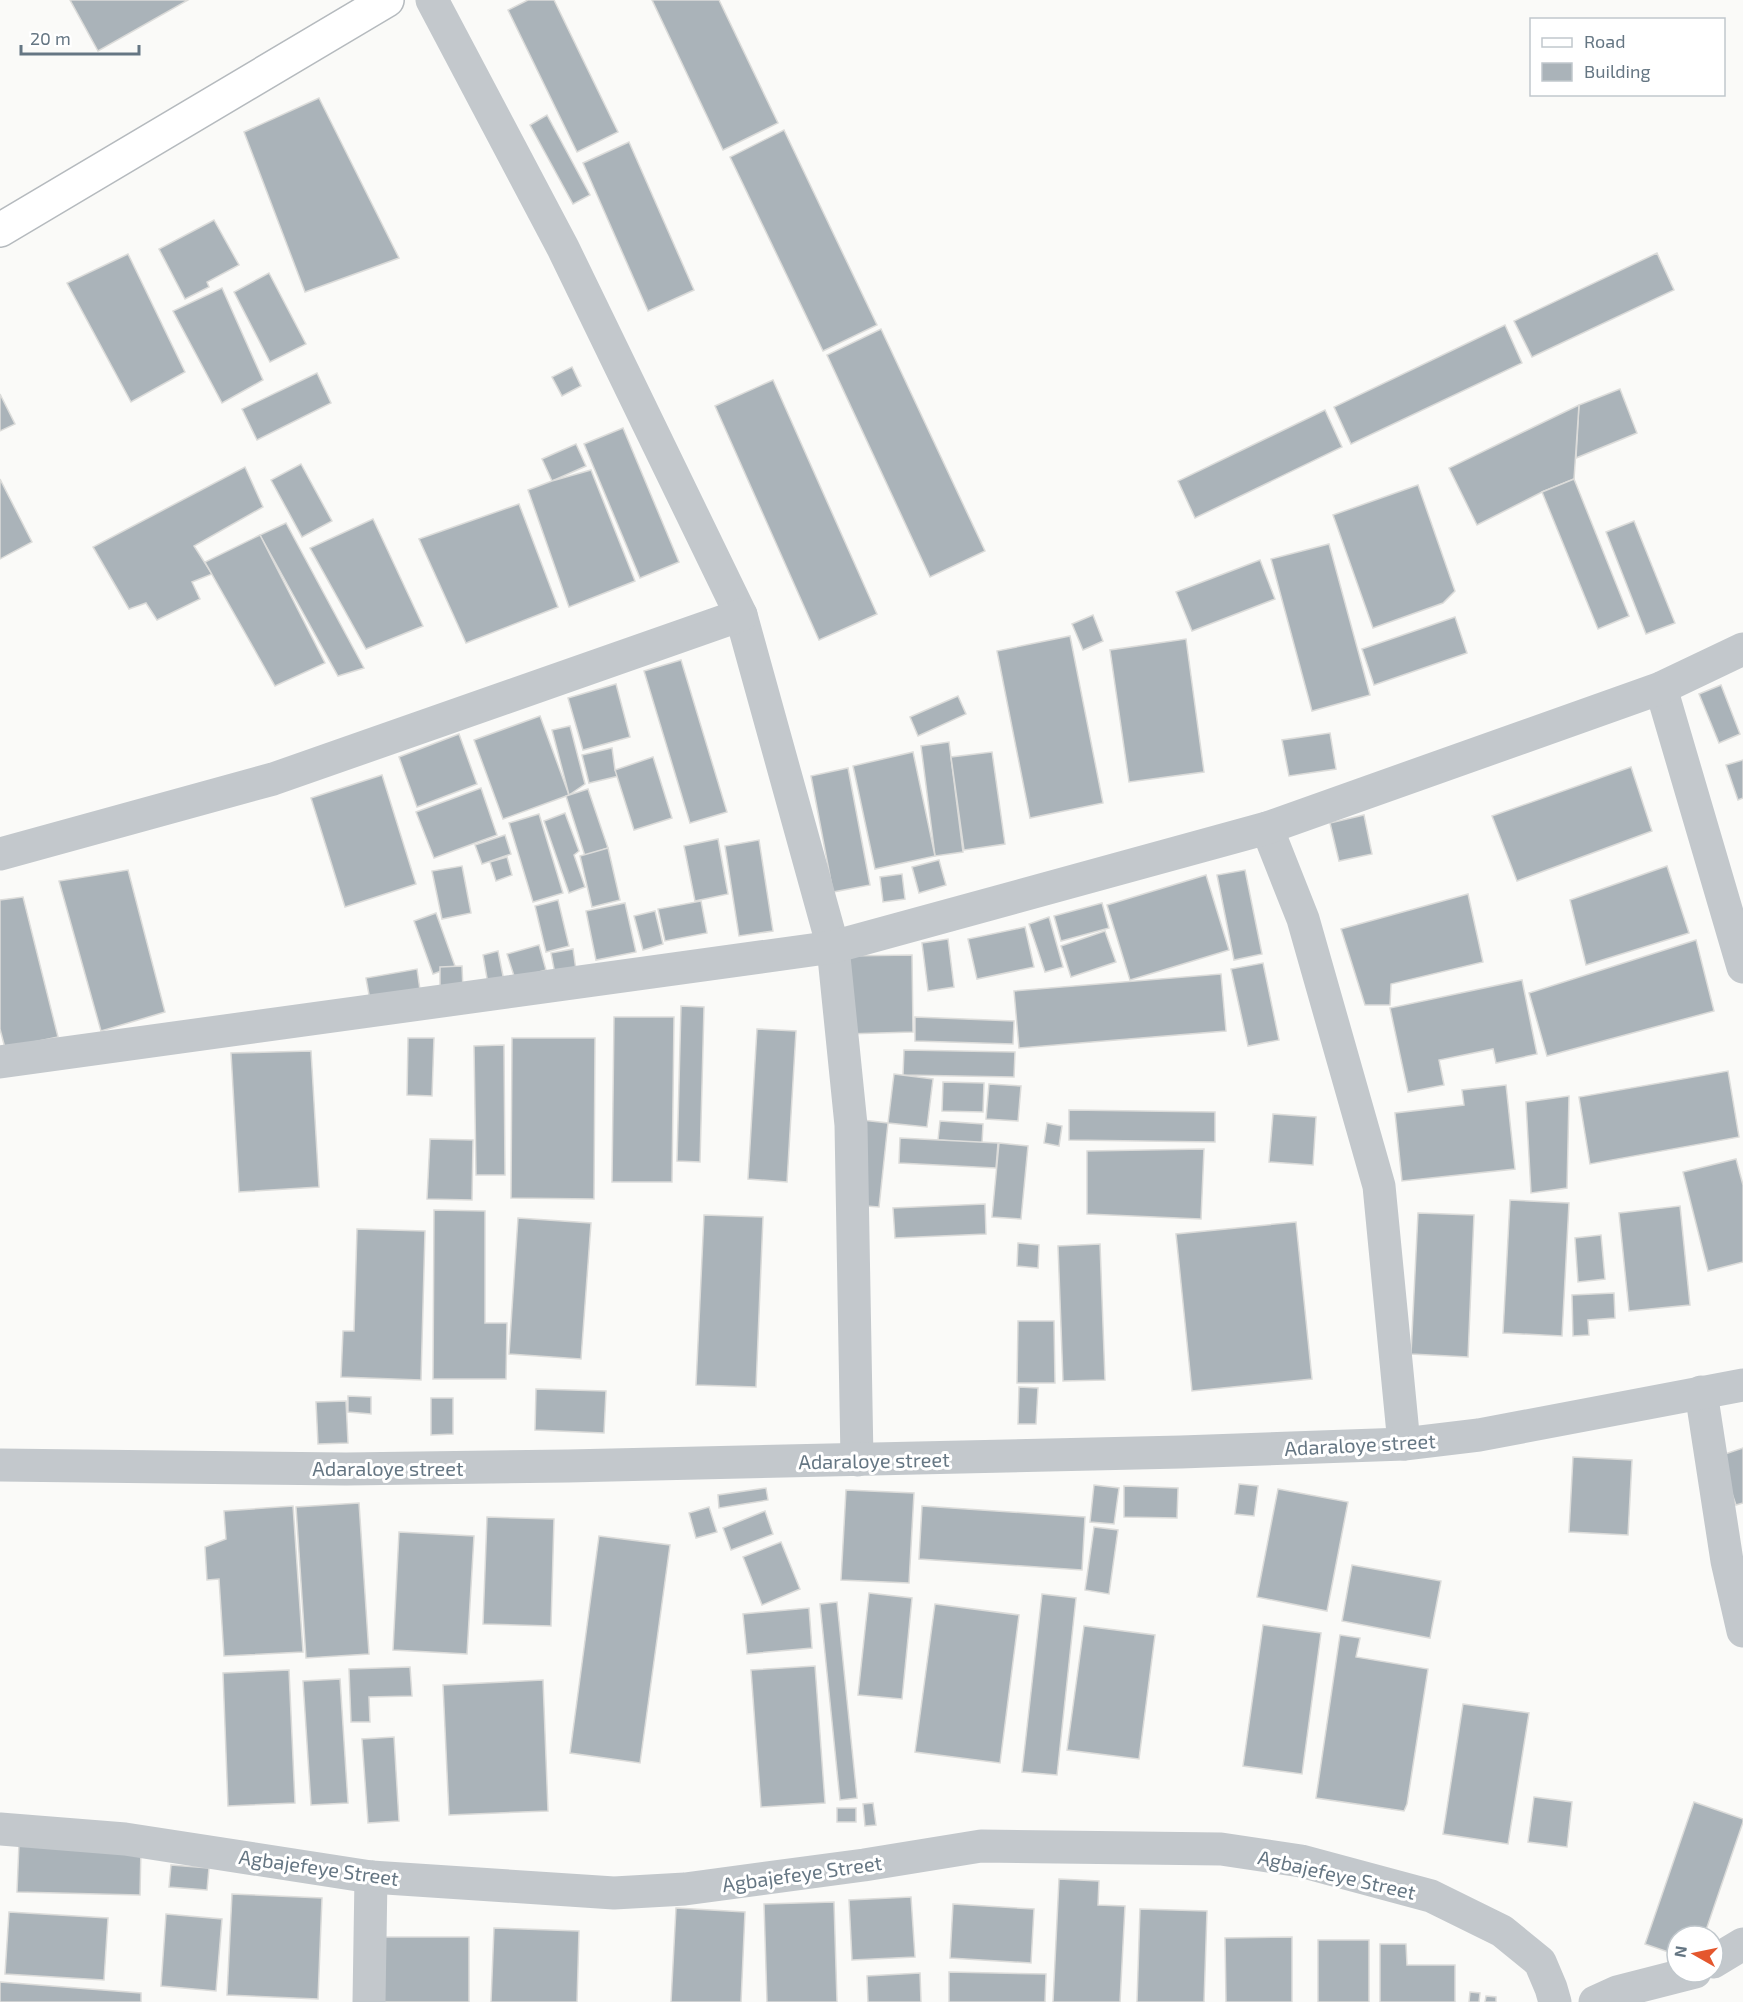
<svg xmlns="http://www.w3.org/2000/svg" width="1743" height="2002" font-family="'Exo 2',sans-serif">
	<rect width="100%" height="100%" fill="#fafaf8"/>
	<g fill="#aab3b9" stroke="#dcdcda" stroke-width="1.5">
		<polygon points="70,0 188,0 98,51"/>
		<polygon points="528,0 554,0 618,132 577,152 508,10"/>
		<polygon points="652,0 719,0 778,123 723,150"/>
		<polygon points="319,98 399,258 305,292 244,132"/>
		<polygon points="547,115 590,195 573,204 530,125"/>
		<polygon points="784,130 877,325 823,351 730,157"/>
		<polygon points="629,142 694,290 648,311 583,163"/>
		<polygon points="214,220 239,265 207,282 209,287 185,299 159,249"/>
		<polygon points="1657,253 1674,290 1532,357 1514,321"/>
		<polygon points="128,254 185,372 131,402 67,283"/>
		<polygon points="269,273 306,344 270,362 234,292"/>
		<polygon points="222,288 263,380 222,403 173,311"/>
		<polygon points="1505,325 1522,363 1351,444 1334,407"/>
		<polygon points="881,329 985,551 930,577 827,355"/>
		<polygon points="572,367 581,386 562,396 552,377"/>
		<polygon points="317,373 331,403 257,440 242,409"/>
		<polygon points="773,380 877,614 819,640 715,406"/>
		<polygon points="1620,389 1637,433 1576,458 1579,405"/>
		<polygon points="0,394 15,424 0,431"/>
		<polygon points="1579,405 1574,479 1542,492 1477,525 1449,468"/>
		<polygon points="1325,410 1342,447 1195,518 1178,481"/>
		<polygon points="623,428 679,562 640,578 584,444"/>
		<polygon points="576,444 586,466 552,481 542,459"/>
		<polygon points="301,464 332,521 302,537 271,480"/>
		<polygon points="245,467 263,507 194,546 212,574 192,582 200,599 157,620 146,603 129,609 93,547"/>
		<polygon points="591,470 635,581 569,607 528,490 552,481"/>
		<polygon points="0,479 32,542 0,559"/>
		<polygon points="1574,479 1629,616 1598,629 1542,492"/>
		<polygon points="1418,485 1455,591 1443,603 1373,628 1333,515"/>
		<polygon points="519,504 558,607 466,643 419,539"/>
		<polygon points="373,519 423,626 366,649 310,548"/>
		<polygon points="1634,521 1675,623 1646,634 1606,532"/>
		<polygon points="286,523 364,668 338,676 260,535"/>
		<polygon points="260,535 325,663 275,686 205,562"/>
		<polygon points="1329,544 1370,695 1312,711 1271,559"/>
		<polygon points="1260,560 1275,599 1192,631 1176,592"/>
		<polygon points="1093,615 1103,641 1083,650 1072,624"/>
		<polygon points="1455,617 1467,653 1374,685 1362,649"/>
		<polygon points="1070,636 1103,803 1030,818 997,651"/>
		<polygon points="1186,639 1204,772 1129,782 1110,650"/>
		<polygon points="681,660 727,812 690,823 644,671"/>
		<polygon points="616,684 630,737 583,750 568,698"/>
		<polygon points="1721,685 1740,734 1719,743 1699,694"/>
		<polygon points="958,696 966,714 918,736 910,717"/>
		<polygon points="540,716 569,795 503,819 474,740"/>
		<polygon points="570,726 585,784 569,795 552,730"/>
		<polygon points="1330,733 1336,769 1289,776 1282,740"/>
		<polygon points="459,734 477,784 417,807 399,757"/>
		<polygon points="949,742 963,852 935,856 921,746"/>
		<polygon points="612,748 615,770 619,776 589,783 582,755"/>
		<polygon points="913,752 935,856 875,869 853,766"/>
		<polygon points="992,752 1005,844 964,850 951,757"/>
		<polygon points="653,757 672,818 634,830 615,770"/>
		<polygon points="1743,760 1743,798 1738,800 1726,765"/>
		<polygon points="1631,767 1652,831 1517,881 1492,816"/>
		<polygon points="848,768 870,885 833,892 811,776"/>
		<polygon points="382,775 416,884 345,907 311,798"/>
		<polygon points="481,788 497,835 434,858 416,812"/>
		<polygon points="588,789 608,848 585,856 566,796"/>
		<polygon points="565,813 579,851 574,855 585,887 569,893 544,821"/>
		<polygon points="539,814 563,893 533,902 509,823"/>
		<polygon points="1364,815 1372,854 1339,861 1330,823"/>
		<polygon points="505,835 511,854 482,864 475,845"/>
		<polygon points="718,839 728,894 695,901 684,846"/>
		<polygon points="759,840 773,931 739,936 725,846"/>
		<polygon points="608,848 620,900 592,907 580,856"/>
		<polygon points="507,857 512,875 496,881 490,862"/>
		<polygon points="939,860 946,885 919,893 912,867"/>
		<polygon points="462,866 471,913 442,919 432,871"/>
		<polygon points="1667,866 1689,933 1586,965 1570,900"/>
		<polygon points="128,870 165,1012 101,1031 59,881"/>
		<polygon points="1245,870 1262,954 1234,960 1217,875"/>
		<polygon points="902,874 905,899 883,902 880,877"/>
		<polygon points="1206,875 1229,950 1130,980 1107,905"/>
		<polygon points="1468,894 1483,962 1391,984 1390,1005 1365,1005 1341,929"/>
		<polygon points="23,897 58,1037 5,1048 0,1029 0,900"/>
		<polygon points="558,900 569,946 546,952 535,906"/>
		<polygon points="701,901 707,933 665,941 658,909"/>
		<polygon points="625,903 636,952 596,960 586,911"/>
		<polygon points="1102,903 1109,928 1061,941 1054,916"/>
		<polygon points="655,911 663,944 643,950 634,916"/>
		<polygon points="436,913 455,966 433,974 414,921"/>
		<polygon points="1049,917 1063,967 1045,972 1029,924"/>
		<polygon points="1025,927 1034,967 977,979 968,939"/>
		<polygon points="1105,931 1116,962 1071,977 1061,946"/>
		<polygon points="948,939 954,987 928,991 922,943"/>
		<polygon points="1696,940 1714,1011 1547,1056 1529,993"/>
		<polygon points="539,945 546,970 515,979 507,954"/>
		<polygon points="573,949 576,970 555,974 551,953"/>
		<polygon points="498,951 504,981 488,984 483,955"/>
		<polygon points="912,955 913,1032 845,1034 844,956"/>
		<polygon points="1263,963 1279,1040 1248,1046 1231,969"/>
		<polygon points="462,966 463,990 440,991 440,967"/>
		<polygon points="417,969 421,997 371,1006 366,978"/>
		<polygon points="1221,974 1226,1031 1019,1048 1014,991"/>
		<polygon points="1522,980 1537,1054 1496,1063 1493,1049 1439,1060 1444,1085 1408,1092 1390,1008"/>
		<polygon points="681,1006 704,1007 700,1162 677,1161"/>
		<polygon points="614,1017 674,1017 672,1182 612,1182"/>
		<polygon points="915,1017 1014,1021 1013,1044 915,1041"/>
		<polygon points="757,1029 796,1031 787,1182 748,1179"/>
		<polygon points="408,1038 434,1038 432,1096 407,1095"/>
		<polygon points="512,1038 595,1038 594,1199 511,1198"/>
		<polygon points="504,1045 505,1175 476,1175 474,1046"/>
		<polygon points="904,1050 1015,1052 1014,1077 903,1075"/>
		<polygon points="311,1051 319,1187 239,1192 231,1053"/>
		<polygon points="1728,1071 1739,1137 1590,1164 1579,1097"/>
		<polygon points="894,1074 933,1079 927,1127 888,1123"/>
		<polygon points="943,1082 984,1083 983,1112 942,1111"/>
		<polygon points="989,1084 1021,1086 1018,1121 986,1119"/>
		<polygon points="1506,1085 1515,1169 1402,1181 1395,1113 1464,1105 1462,1090"/>
		<polygon points="1569,1096 1567,1188 1531,1193 1526,1102"/>
		<polygon points="1069,1110 1215,1112 1215,1142 1069,1140"/>
		<polygon points="1273,1114 1316,1117 1313,1165 1269,1162"/>
		<polygon points="862,1120 888,1123 879,1207 853,1205"/>
		<polygon points="940,1121 983,1124 982,1143 938,1140"/>
		<polygon points="1047,1123 1062,1126 1059,1146 1044,1143"/>
		<polygon points="900,1138 998,1143 996,1168 899,1163"/>
		<polygon points="430,1139 473,1140 472,1200 427,1199"/>
		<polygon points="999,1143 1028,1146 1021,1219 992,1217"/>
		<polygon points="1204,1149 1201,1219 1087,1214 1087,1151"/>
		<polygon points="1736,1159 1743,1185 1743,1262 1708,1271 1683,1172"/>
		<polygon points="1510,1200 1569,1203 1562,1336 1503,1333"/>
		<polygon points="985,1204 986,1234 895,1238 893,1208"/>
		<polygon points="1680,1206 1690,1305 1629,1311 1619,1213"/>
		<polygon points="434,1210 485,1211 485,1323 507,1323 506,1379 433,1379"/>
		<polygon points="1418,1213 1474,1215 1468,1357 1411,1354"/>
		<polygon points="704,1215 763,1217 756,1387 696,1385"/>
		<polygon points="518,1218 591,1223 581,1359 509,1354"/>
		<polygon points="1296,1222 1312,1379 1192,1391 1176,1234"/>
		<polygon points="357,1229 425,1231 421,1380 341,1377 343,1331 354,1331"/>
		<polygon points="1601,1235 1605,1279 1578,1282 1575,1238"/>
		<polygon points="1018,1243 1039,1245 1038,1268 1017,1266"/>
		<polygon points="1100,1244 1105,1380 1063,1381 1058,1246"/>
		<polygon points="1614,1293 1615,1318 1588,1320 1589,1335 1573,1336 1572,1295"/>
		<polygon points="1018,1321 1054,1321 1055,1383 1017,1383"/>
		<polygon points="1019,1387 1038,1388 1036,1424 1018,1424"/>
		<polygon points="536,1389 606,1391 604,1433 535,1430"/>
		<polygon points="348,1396 371,1397 371,1414 348,1412"/>
		<polygon points="431,1398 453,1398 453,1434 431,1435"/>
		<polygon points="346,1401 348,1443 318,1444 316,1402"/>
		<polygon points="1743,1448 1743,1503 1736,1505 1719,1456"/>
		<polygon points="1573,1457 1632,1460 1628,1535 1569,1532"/>
		<polygon points="1239,1484 1258,1486 1254,1516 1235,1514"/>
		<polygon points="1094,1485 1119,1488 1114,1524 1090,1522"/>
		<polygon points="1124,1486 1178,1488 1177,1518 1124,1517"/>
		<polygon points="766,1488 768,1500 719,1508 718,1495"/>
		<polygon points="1278,1489 1348,1502 1327,1611 1257,1597"/>
		<polygon points="846,1490 914,1493 909,1583 841,1580"/>
		<polygon points="359,1503 369,1654 306,1658 296,1507"/>
		<polygon points="293,1506 303,1652 224,1656 219,1579 207,1580 205,1547 226,1539 224,1511"/>
		<polygon points="922,1506 1085,1517 1082,1570 919,1559"/>
		<polygon points="709,1507 717,1532 696,1538 689,1513"/>
		<polygon points="765,1511 773,1534 731,1550 723,1528"/>
		<polygon points="487,1517 554,1519 551,1626 483,1624"/>
		<polygon points="1094,1527 1118,1530 1109,1594 1085,1590"/>
		<polygon points="399,1532 474,1536 467,1654 393,1650"/>
		<polygon points="599,1536 670,1545 640,1763 570,1753"/>
		<polygon points="781,1542 800,1589 762,1605 743,1557"/>
		<polygon points="1352,1565 1441,1581 1430,1638 1342,1621"/>
		<polygon points="869,1593 912,1598 902,1699 858,1695"/>
		<polygon points="1042,1594 1076,1598 1057,1775 1022,1772"/>
		<polygon points="837,1602 857,1798 840,1800 820,1604"/>
		<polygon points="935,1604 1019,1615 1000,1763 915,1752"/>
		<polygon points="809,1608 812,1648 747,1654 743,1614"/>
		<polygon points="1263,1625 1321,1633 1302,1774 1243,1766"/>
		<polygon points="1084,1626 1155,1635 1139,1759 1067,1750"/>
		<polygon points="1340,1635 1360,1638 1356,1657 1428,1669 1407,1804 1404,1811 1316,1798"/>
		<polygon points="815,1666 825,1803 761,1807 751,1670"/>
		<polygon points="410,1667 412,1696 369,1697 370,1722 351,1722 349,1669"/>
		<polygon points="289,1670 295,1803 228,1806 223,1673"/>
		<polygon points="340,1679 348,1803 311,1805 303,1681"/>
		<polygon points="543,1680 548,1811 449,1815 443,1685"/>
		<polygon points="1463,1704 1529,1713 1508,1844 1443,1834"/>
		<polygon points="394,1737 399,1821 368,1823 362,1739"/>
		<polygon points="1534,1797 1572,1802 1567,1847 1528,1842"/>
		<polygon points="1694,1802 1743,1819 1743,1822 1704,1936 1677,1936 1677,1955 1645,1944"/>
		<polygon points="873,1803 876,1825 865,1826 863,1804"/>
		<rect x="837" y="1808" width="19" height="14"/>
		<polygon points="19,1843 141,1847 140,1895 17,1892"/>
		<polygon points="171,1865 209,1868 207,1890 169,1887"/>
		<polygon points="1059,1879 1099,1881 1098,1905 1125,1906 1120,2002 1053,2002"/>
		<polygon points="232,1894 322,1898 318,1999 227,1995"/>
		<polygon points="911,1897 915,1957 852,1960 849,1900"/>
		<polygon points="834,1902 837,2002 767,2002 764,1904"/>
		<polygon points="953,1904 1034,1909 1031,1963 950,1958"/>
		<polygon points="676,1908 745,1912 741,2002 671,2002"/>
		<polygon points="1140,1909 1207,1911 1204,2002 1137,2002"/>
		<polygon points="9,1912 108,1918 104,1980 5,1974"/>
		<polygon points="166,1914 222,1919 216,1991 161,1986"/>
		<polygon points="494,1928 579,1931 577,2002 491,2002"/>
		<rect x="383" y="1937" width="86" height="65"/>
		<polygon points="1292,1937 1292,2002 1226,2002 1225,1938"/>
		<rect x="1318" y="1940" width="51" height="62"/>
		<polygon points="1380,1944 1406,1944 1407,1965 1455,1965 1455,2002 1380,2002"/>
		<polygon points="949,1972 1046,1974 1045,2002 949,2002"/>
		<polygon points="920,1973 921,2002 868,2002 867,1976"/>
		<polygon points="0,1982 141,1993 141,2002 0,2002"/>
		<polygon points="1470,1992 1480,1993 1479,2002 1469,2002"/>
		<polygon points="1486,1996 1496,1997 1496,2002 1485,2002"/>
	</g>
	<g fill="none" stroke-linecap="round" stroke-linejoin="round">
		<defs>
			<polyline id="major" points="0,230 387,0"/>
		</defs>
		<use href="#major" stroke="#b5babe" stroke-width="36"/>
		<g stroke="#c3c8cc" stroke-width="33">
			<polyline points="432,0 563,248 741,615 833,947 851,1125 857,1460"/>
			<polyline points="1661,688 1743,967"/>
			<polyline points="1267,828 1303,919 1379,1186 1404,1444"/>
			<polyline points="0,854 273,779 741,615"/>
			<polyline points="0,1062 833,947 1267,828 1661,688 1743,649"/>
			<polyline points="1701,1392 1727,1561 1743,1631"/>
			<polyline points="0,1465 346,1469 568,1466 1181,1452 1404,1444 1479,1435 1743,1385"/>
			<polyline points="0,1829 125,1839 371,1877 614,1893 685,1889 864,1865 981,1846 1221,1849 1301,1861 1431,1896 1502,1931 1540,1962 1551,1988 1555,2002"/>
			<polyline points="1713,1962 1743,1944"/>
			<polyline points="369,2002 371,1877"/>
			<polyline points="1595,2002 1617,1992 1695,1972"/>
		</g>
		<use href="#major" stroke="#fff" stroke-width="33"/>
	</g>
	<g text-anchor="middle" dominant-baseline="central" stroke-width="6" stroke-linejoin="round" paint-order="stroke">
		<g font-size="20" fill="#657683" stroke="#fff">
			<text transform="translate(1360 1444) rotate(-3)">Adaraloye street</text>
			<text transform="translate(874 1460) rotate(-1)">Adaraloye street</text>
			<text x="388" y="1468">Adaraloye street</text>
			<text transform="translate(319 1867) rotate(8)">Agbajefeye Street</text>
			<text transform="translate(802 1873) rotate(-8)">Agbajefeye Street</text>
			<text transform="translate(1337 1874) rotate(13)">Agbajefeye Street</text>
		</g>
	</g>
	<rect x="1530" y="18" width="195" height="78" fill="#ffffff" stroke="#c1c8cd" stroke-width="1.5"/>
	<rect x="1542" y="38" width="30" height="9" fill="#ffffff" stroke="#c1c8cd" stroke-width="1.5"/>
	<text x="1584" y="48" font-size="18" fill="#657683">Road</text>
	<rect x="1542" y="63" width="30" height="18" fill="#aab3b9" stroke="#c1c8cd" stroke-width="1.5"/>
	<text x="1584" y="78" font-size="18" fill="#657683">Building</text>
	<g transform="translate(1695 1954) rotate(279)"><circle r="28" fill="#ffffff" stroke="#c1c8cd" stroke-width="1.5"/>
	<path d="M0-4.5L10 22L0 15L-10 22Z" fill="#e4572e"/>
	<text y="-9" font-size="16" font-weight="bold" text-anchor="middle" fill="#657683">N</text>
	</g>
	<path d="M21 45v9h118v-9" fill="none" stroke="#657683" stroke-width="3"/>
	<text x="30" y="45" font-size="18" fill="#657683" stroke="#ffffff" stroke-width="4.5" paint-order="stroke">20 m</text>
</svg>
